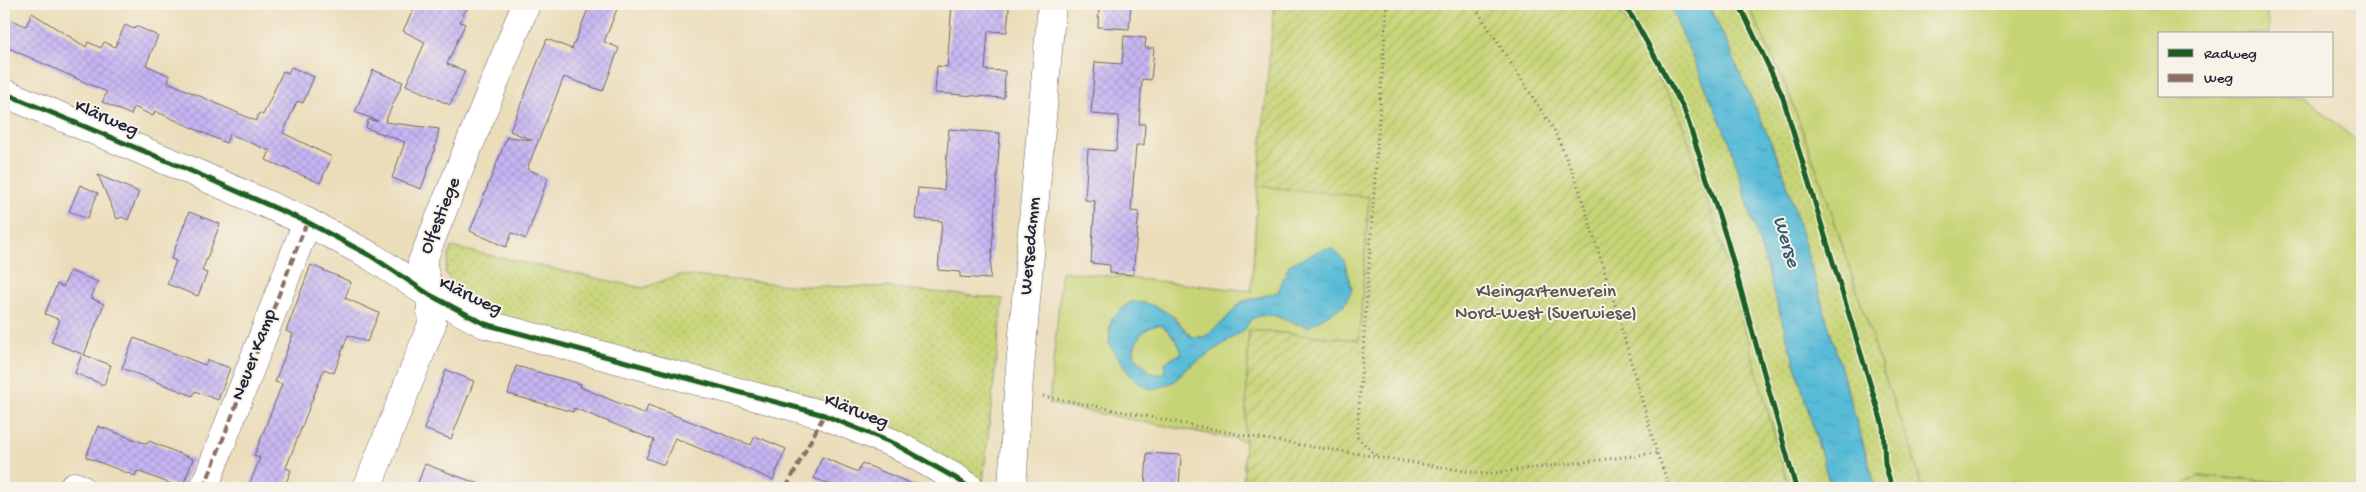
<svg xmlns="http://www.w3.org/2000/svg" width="2366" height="492" font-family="'Gochi Hand',sans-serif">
	<defs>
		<pattern id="wetland-marsh" width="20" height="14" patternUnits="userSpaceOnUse" patternTransform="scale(1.25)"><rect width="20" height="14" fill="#c7d476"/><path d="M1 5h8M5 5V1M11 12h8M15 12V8" fill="none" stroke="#abb667"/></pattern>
		<pattern id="park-dots" width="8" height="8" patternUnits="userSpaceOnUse" patternTransform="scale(1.25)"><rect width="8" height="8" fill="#c7d476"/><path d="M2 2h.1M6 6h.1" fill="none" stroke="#abb667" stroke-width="1.8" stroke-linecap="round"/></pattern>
		<pattern id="garden-furrows" width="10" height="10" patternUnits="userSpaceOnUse" patternTransform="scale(1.25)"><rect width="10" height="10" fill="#c7d476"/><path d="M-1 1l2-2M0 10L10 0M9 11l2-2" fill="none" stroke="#abb667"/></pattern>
		<pattern id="water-ripples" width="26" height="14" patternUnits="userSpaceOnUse" patternTransform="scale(1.25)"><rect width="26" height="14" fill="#59bbd7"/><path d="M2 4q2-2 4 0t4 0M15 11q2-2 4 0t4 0" fill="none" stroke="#4da0b9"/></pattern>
		<pattern id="building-cross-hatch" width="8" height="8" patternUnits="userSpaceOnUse" patternTransform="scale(1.25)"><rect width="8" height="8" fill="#c6b5f3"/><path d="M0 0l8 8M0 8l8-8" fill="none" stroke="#aa9bd1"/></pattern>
	</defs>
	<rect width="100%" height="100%" fill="#f7f3e8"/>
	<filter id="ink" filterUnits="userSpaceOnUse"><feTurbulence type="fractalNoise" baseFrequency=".02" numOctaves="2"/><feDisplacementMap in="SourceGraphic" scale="10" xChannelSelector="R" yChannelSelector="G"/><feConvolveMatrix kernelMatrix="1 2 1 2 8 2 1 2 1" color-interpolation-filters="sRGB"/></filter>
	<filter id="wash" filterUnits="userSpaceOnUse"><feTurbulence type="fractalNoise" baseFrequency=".0096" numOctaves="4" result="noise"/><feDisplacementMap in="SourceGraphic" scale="20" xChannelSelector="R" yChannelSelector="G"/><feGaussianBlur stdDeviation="1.12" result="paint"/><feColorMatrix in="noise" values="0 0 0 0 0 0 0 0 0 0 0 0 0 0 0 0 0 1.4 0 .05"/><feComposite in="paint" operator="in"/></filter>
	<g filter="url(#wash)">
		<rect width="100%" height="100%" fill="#ebddba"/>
		<g fill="#c7d476" stroke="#747b58" fill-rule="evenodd">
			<polygon points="1748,4 2266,4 2269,34 2160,34 2160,96 2305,96 2362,146 2362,488 2307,488 2284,482 2198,476 2178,488 2066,488 2017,479 1990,488 1922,488 1910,444 1889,390 1827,198 1788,91"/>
			<path d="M1258,186L1369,196L1359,340L1249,330L1245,441L1049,404L1062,271L1251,291ZM1344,260L1348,274L1297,325L1273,315H1259L1251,319L1244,330L1186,369L1175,381L1161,387L1108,330L1121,309L1131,302L1145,303L1175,317L1191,337H1204L1224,321L1241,302L1278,292Z"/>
			<path d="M1161,325C1171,333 1178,341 1182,353L1164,363L1165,370L1161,375L1151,373L1134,355C1134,339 1144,326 1161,325Z"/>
		</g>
		<g fill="url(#wetland-marsh)" stroke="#747b58">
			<polygon points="2198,476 2284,482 2307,488 2178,488"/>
			<polygon points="2017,479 2066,488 1990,488"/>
		</g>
		<g fill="url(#park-dots)" stroke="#747b58">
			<polygon points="1614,4 1669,4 1730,143 1831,488 1789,488 1722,247 1681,119 1629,25"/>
			<polygon points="1709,4 1748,4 1788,91 1827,198 1889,390 1910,444 1922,488 1876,488 1782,167"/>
			<polygon points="451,247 643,288 679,275 801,286 884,287 1003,299 983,482 900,434 823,399 489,318 460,294 445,272"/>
		</g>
		<polygon fill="url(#garden-furrows)" stroke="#747b58" points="1274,4 1614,4 1629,25 1681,119 1722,247 1789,488 1243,488 1249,330 1359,340 1369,197 1258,186"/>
		<g fill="url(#water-ripples)" stroke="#3e6e89" fill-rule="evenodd">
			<polygon points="1669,4 1709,4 1782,167 1876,488 1831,488 1730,143"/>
			<path d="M1323,249H1333L1344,260L1352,290L1344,305L1308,327L1273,315L1259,316L1251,319L1244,330L1186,369L1175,381L1161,387L1151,389L1140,384L1130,375L1109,344L1111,319L1131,302C1161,303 1173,315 1191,337H1204L1224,321L1241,302L1278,292L1289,265ZM1161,325C1171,332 1178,341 1182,353L1164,363L1165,370L1161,375L1151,373L1134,355C1134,339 1144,326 1161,325Z"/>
		</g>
		<g id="blocks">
			<g fill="url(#building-cross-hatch)">
				<polygon points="416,4 469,4 460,22 465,24 447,64 465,71 450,105 406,85 425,42 403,31"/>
				<polygon points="590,4 619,4 604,42 619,48 603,91 564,77 527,169 548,178 526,239 512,233 506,247 470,231 507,137 532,140 510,131 547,39 572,49"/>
				<polygon points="952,4 1009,7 1007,32 988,31 985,70 1005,71 1004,98 935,93 937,66 947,67"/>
				<polygon points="1099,4 1131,4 1129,29 1098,27"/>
				<polygon points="32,13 86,47 88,42 101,48 104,42 115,47 125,25 134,29 136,26 158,36 146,65 170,76 168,82 256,121 259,113 263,115 283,71 288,73 291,67 314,77 303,103 297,101 283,133 332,157 320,183 266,160 270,151 230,134 226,143 155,111 153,116 134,107 131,115 102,102 107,92 4,46 4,17 26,26"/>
				<polygon points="1124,36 1146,38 1145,48 1154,48 1151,80 1142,79 1139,124 1145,124 1144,145 1136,145 1131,211 1139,212 1133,275 1110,273 1110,265 1091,263 1095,201 1085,200 1088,149 1116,151 1119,116 1091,114 1095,62 1122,64"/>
				<polygon points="373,70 403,82 385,122 439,129 434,152 421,189 392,178 405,142 366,128 368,120 378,121 355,112"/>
				<polygon points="949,129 1000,133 990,279 960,277 960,272 938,270 942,221 915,219 918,188 944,190"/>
				<polygon points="98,175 139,192 128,220 122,217 117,219"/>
				<polygon points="80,185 98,193 87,219 69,211"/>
				<polygon points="189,212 220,224 202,271 207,273 198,296 167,284 176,261 171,259"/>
				<polygon points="311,265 351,282 345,298 379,313 367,342 348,335 334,373 324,369 286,468 291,470 284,488 248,488 260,458 254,456 282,384 275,382 293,334 286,331"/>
				<polygon points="70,271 98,282 91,298 104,304 84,355 111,365 104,385 75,373 82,354 51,342 60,320 45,314 57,284 63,287"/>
				<polygon points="134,338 205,365 208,360 230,368 218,400 195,391 193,396 122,368"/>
				<polygon points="516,366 581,384 580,387 645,414 648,405 751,445 755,436 786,449 773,480 675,438 664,465 646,458 654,440 574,408 573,412 508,394"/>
				<polygon points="446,370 474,381 451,439 424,429"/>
				<polygon points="98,426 147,444 149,441 193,459 182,488 137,471 135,476 86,457"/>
				<polygon points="1147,453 1181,455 1179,488 1145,488"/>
				<polygon points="822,457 858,472 862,463 922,488 838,488 814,478"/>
				<polygon points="425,464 484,486 484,488 416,488"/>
			</g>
		</g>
	</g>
	<g filter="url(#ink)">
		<use href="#blocks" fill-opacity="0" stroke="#686367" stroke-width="1"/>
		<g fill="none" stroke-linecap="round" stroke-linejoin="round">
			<defs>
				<g id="street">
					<polyline points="4,93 182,167 307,222 371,256 430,295 485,324 824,415 895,444 957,479 970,488"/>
					<polyline points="73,488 74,486 80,488"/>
					<polyline points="204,488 307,222"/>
					<polyline points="367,488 432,324 430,295 422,262 526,4"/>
					<polyline points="1012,488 1018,391 1052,4"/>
				</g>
			</defs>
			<use href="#street" stroke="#686367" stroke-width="29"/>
			<g stroke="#686367" stroke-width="3" stroke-dasharray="1 4" stroke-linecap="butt">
				<polyline points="1473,4 1554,130 1577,183 1612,295 1657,453 1670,488"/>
				<polyline points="1043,396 1252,437 1484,474 1657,453"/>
				<polyline points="1376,455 1357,437 1387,4"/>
			</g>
			<use href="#street" stroke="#fff" stroke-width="28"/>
			<g stroke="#8d6e63" stroke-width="4" stroke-dasharray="8 4" stroke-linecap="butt">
				<polyline points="73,488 74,486 80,488"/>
				<polyline points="204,488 307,222"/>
				<polyline points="786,488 824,415"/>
			</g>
			<defs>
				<g id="cycleway">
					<polyline points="1623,4 1635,21 1684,109 1727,240 1796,488"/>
					<polyline points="1739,4 1782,95 1883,426 1885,464 1892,488"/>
					<polyline points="4,93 182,167 307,222 371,256 430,295 485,324 824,415 895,444 957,479 970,488"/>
				</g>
			</defs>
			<use href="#cycleway" stroke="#f7f3e8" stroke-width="8"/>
			<use href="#cycleway" stroke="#1b5e20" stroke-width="5"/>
		</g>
	</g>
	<g text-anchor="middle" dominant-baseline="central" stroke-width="4" stroke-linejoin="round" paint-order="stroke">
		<g font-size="19" fill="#22223b" stroke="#f7f3e8">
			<text transform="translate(106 119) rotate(23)">Klärweg</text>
			<text transform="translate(441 216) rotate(-68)">Olfestiege</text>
			<text transform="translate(1031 246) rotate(-85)">Wersedamm</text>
			<text transform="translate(470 297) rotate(25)">Klärweg</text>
			<text transform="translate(255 355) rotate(-69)">Neuer Kamp</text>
			<text transform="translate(856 412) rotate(21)">Klärweg</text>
		</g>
		<g font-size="19" fill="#54574d" stroke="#f7f3e8">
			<text x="1546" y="292">Kleingartenverein<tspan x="1546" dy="22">Nord-West (Suerwiese)</tspan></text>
		</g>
		<g font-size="20" font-style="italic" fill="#355872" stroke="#f7f3e8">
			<text transform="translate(1785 242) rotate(73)">Werse</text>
		</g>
	</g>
	<rect width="2366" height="492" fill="none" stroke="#f7f3e8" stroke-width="20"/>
	<rect x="2158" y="32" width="175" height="65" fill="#f7f3e8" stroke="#a29fa3"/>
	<rect x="2168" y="49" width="25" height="8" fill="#1b5e20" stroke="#a29fa3"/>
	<text x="2204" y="58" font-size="15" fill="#22223b">Radweg</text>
	<rect x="2168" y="74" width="25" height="8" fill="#8d6e63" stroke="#a29fa3"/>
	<text x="2204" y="82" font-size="15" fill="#22223b">Weg</text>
</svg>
